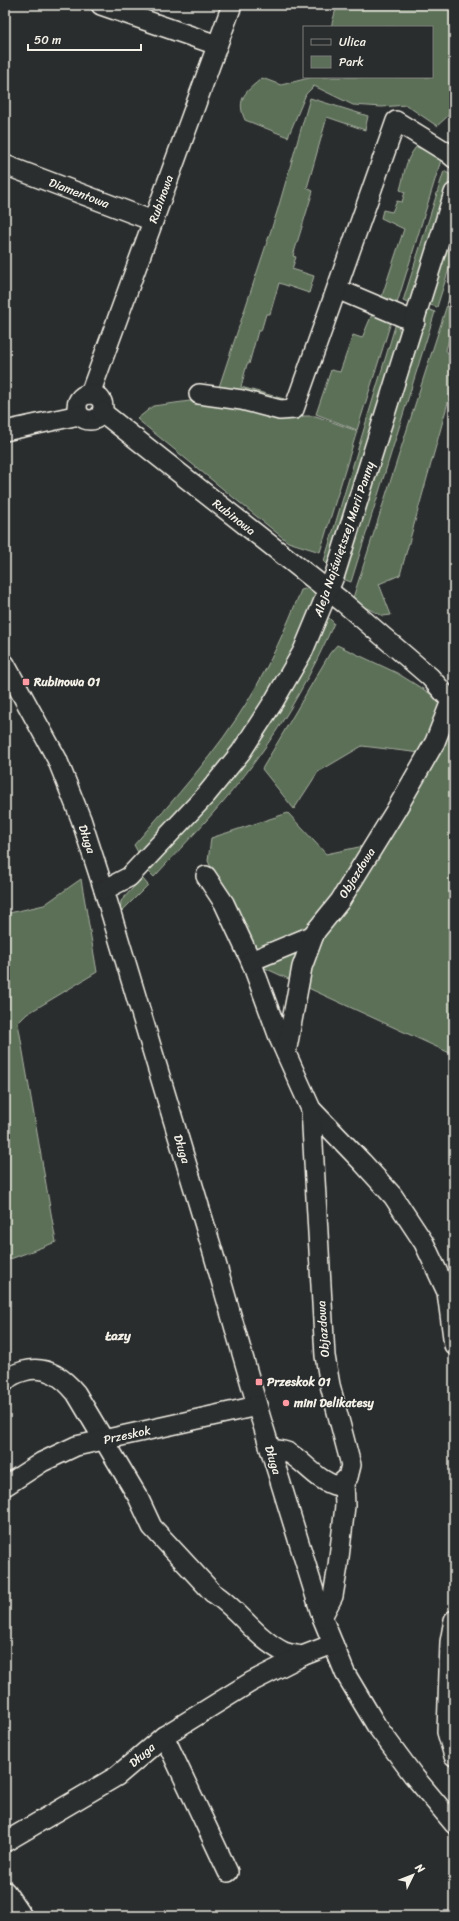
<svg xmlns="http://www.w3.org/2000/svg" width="459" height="1921" font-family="Sriracha,sans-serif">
	<rect width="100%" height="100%" fill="#2a2d2e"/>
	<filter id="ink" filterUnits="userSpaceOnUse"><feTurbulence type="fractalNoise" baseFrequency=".025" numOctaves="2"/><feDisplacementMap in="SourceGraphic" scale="8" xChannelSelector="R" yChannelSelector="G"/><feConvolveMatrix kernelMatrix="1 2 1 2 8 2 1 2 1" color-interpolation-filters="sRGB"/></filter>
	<g filter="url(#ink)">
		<g fill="#5c6f59" stroke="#a8b0a0">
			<path d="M337,5H454V102L448,116L437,126L406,105L382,107L353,105L314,86L306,94L288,137L245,120C235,98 247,91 262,78L281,85L313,77H432V27H331Z"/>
			<polygon points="310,98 368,116 365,130 327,117 307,188 313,191 293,256 296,257 292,269 314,276 309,293 279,283 270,314 266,314 261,331 258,331 249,364 247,364 241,387 284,399 274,405 218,390 277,212"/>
			<path d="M416,147L436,153L442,157L395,310L380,302L404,229L381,218L383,210L392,212L397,201L402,202L405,192L400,190C405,173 404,162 416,147Z"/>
			<polygon points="444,171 451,175 410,304 403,301"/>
			<polygon points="454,219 454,253 437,307 427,304"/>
			<polygon points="454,283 454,322 446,350 454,362 454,381 400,575 379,584 391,615 383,616 352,601"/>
			<polygon points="427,309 435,312 351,582 343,579"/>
			<polygon points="373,312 391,322 357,430 316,414 331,370 340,372 353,335 362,338"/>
			<polygon points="396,323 401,333 329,566 324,561"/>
			<polygon points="212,398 284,416 316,416 357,431 320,552 288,542 137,419 153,406"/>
			<path d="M313,587L317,597L289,661L235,745L204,784L140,856L134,845C174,799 217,752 249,699C270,664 286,628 301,590Z"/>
			<path d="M328,617L334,623C313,671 288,717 256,760C226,802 189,839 154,877L148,871L182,834L276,715L314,649Z"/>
			<polygon points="337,645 397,673 442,701 421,753 362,746 318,772 294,809 262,769 330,653"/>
			<polygon points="454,719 454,1055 256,964 208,861 211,838 288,813 326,854 387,841"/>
			<polygon points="142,878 148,885 120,913 121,901"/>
			<polygon points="81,879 97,972 27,1014 18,1023 56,1242 5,1261 5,914 44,905"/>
		</g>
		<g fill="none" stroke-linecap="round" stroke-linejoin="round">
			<defs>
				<g id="minor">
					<polyline points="101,5 217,45"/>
					<polyline points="5,165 153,221"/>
					<polyline points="337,289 415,322"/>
					<polyline points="90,394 232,5"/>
					<polyline points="199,394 242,400 280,410 294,409 396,121 448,153 454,158"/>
					<circle cx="90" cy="407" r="13"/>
					<polyline points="102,412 344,603 430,677 451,701 454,700"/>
					<polyline points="5,431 79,415"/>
					<polyline points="5,664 57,759 81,819 104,890 212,1249 261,1419 322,1617 345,1673 376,1725 413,1775 454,1824"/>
					<polyline points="206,876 224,903 251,961 280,1040 311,1109 362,1162 393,1196 424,1243 447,1292 454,1345"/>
					<polyline points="104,890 129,877 206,795 241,752 274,701 303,651 335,574 454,193"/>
					<polyline points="251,961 314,935"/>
					<polyline points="286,1053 302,967 315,932 340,901 396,810 435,742 451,701"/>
					<path d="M5,1382C9,1376 17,1373 24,1371C46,1365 62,1376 76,1393L138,1497L152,1527L213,1593C239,1609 256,1639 284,1652C289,1654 297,1655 302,1656"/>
					<path d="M270,1449C276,1450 284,1450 289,1453C306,1463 318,1482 338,1486L348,1477L351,1465L330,1385L325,1356L311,1109"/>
					<polyline points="5,1486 42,1462 76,1446 257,1406"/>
					<polyline points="322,1617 333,1596 338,1566 345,1506 344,1482"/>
					<polyline points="454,1620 450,1642 447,1732 454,1756"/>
					<polyline points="164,1736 228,1872"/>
					<polyline points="5,1842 117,1776 164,1736 251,1682 302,1656 333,1644"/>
					<polyline points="5,1891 22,1916"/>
				</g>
			</defs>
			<use href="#minor" stroke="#f4f1e8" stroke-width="22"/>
			<use href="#minor" stroke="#2a2d2e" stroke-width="19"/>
		</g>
	</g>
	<g fill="#ff9aa2" stroke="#2a2d2e" stroke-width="1.5">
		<rect x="22" y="678" width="8" height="8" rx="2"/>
		<rect x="255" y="1378" width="8" height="8" rx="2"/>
		<circle cx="286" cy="1403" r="4"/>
	</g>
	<g text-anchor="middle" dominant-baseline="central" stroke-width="3" stroke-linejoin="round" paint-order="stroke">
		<g font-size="12" fill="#f4f1e8" stroke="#2a2d2e">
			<text transform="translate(79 193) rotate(21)">Diamentowa</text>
			<text transform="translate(161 199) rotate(-70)">Rubinowa</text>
			<text transform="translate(234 517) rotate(38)">Rubinowa</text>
			<text transform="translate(344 539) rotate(-71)">Aleja Najświętszej Marii Panny</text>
			<text transform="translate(87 839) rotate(72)">Długa</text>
			<text transform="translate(357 873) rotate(-58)">Objazdowa</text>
			<text transform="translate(182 1149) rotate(73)">Długa</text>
			<text transform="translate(323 1329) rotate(-94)">Objazdowa</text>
			<text transform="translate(127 1435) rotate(-12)">Przeskok</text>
			<text transform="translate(273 1460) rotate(73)">Długa</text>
			<text transform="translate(142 1755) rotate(-41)">Długa</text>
		</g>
		<g font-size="12" font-weight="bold" fill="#f4f1e8" stroke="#2a2d2e" text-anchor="start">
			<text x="34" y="682">Rubinowa 01</text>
			<text x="267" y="1382">Przeskok 01</text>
			<text x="294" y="1403">mini Delikatesy</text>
		</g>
		<g font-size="13" font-weight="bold" fill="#f4f1e8" stroke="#2a2d2e">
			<text x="118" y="1335">Łazy</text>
		</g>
	</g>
	<rect width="459" height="1921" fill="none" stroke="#2a2d2e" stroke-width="20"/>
	<rect x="10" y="10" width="439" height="1901" fill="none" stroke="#f4f1e8" stroke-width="1.5" filter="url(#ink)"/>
	<rect x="303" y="26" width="130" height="52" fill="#2a2d2e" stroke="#7b7b78"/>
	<rect x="311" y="39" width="20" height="6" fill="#2a2d2e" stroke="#7b7b78"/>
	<text x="339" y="46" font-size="12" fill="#f4f1e8">Ulica</text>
	<rect x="311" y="56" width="20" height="12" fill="#5c6f59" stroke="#7b7b78"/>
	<text x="339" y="66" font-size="12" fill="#f4f1e8">Park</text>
	<g transform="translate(413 1875) rotate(47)" stroke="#2a2d2e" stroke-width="3" paint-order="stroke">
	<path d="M0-3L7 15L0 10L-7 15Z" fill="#f4f1e8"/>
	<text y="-6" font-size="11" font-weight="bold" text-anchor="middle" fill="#f4f1e8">N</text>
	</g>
	<path d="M28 44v6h113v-6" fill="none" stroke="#f4f1e8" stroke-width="2"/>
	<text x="34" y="44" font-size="12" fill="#f4f1e8" stroke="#2a2d2e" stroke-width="3" paint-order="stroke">50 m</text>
</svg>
